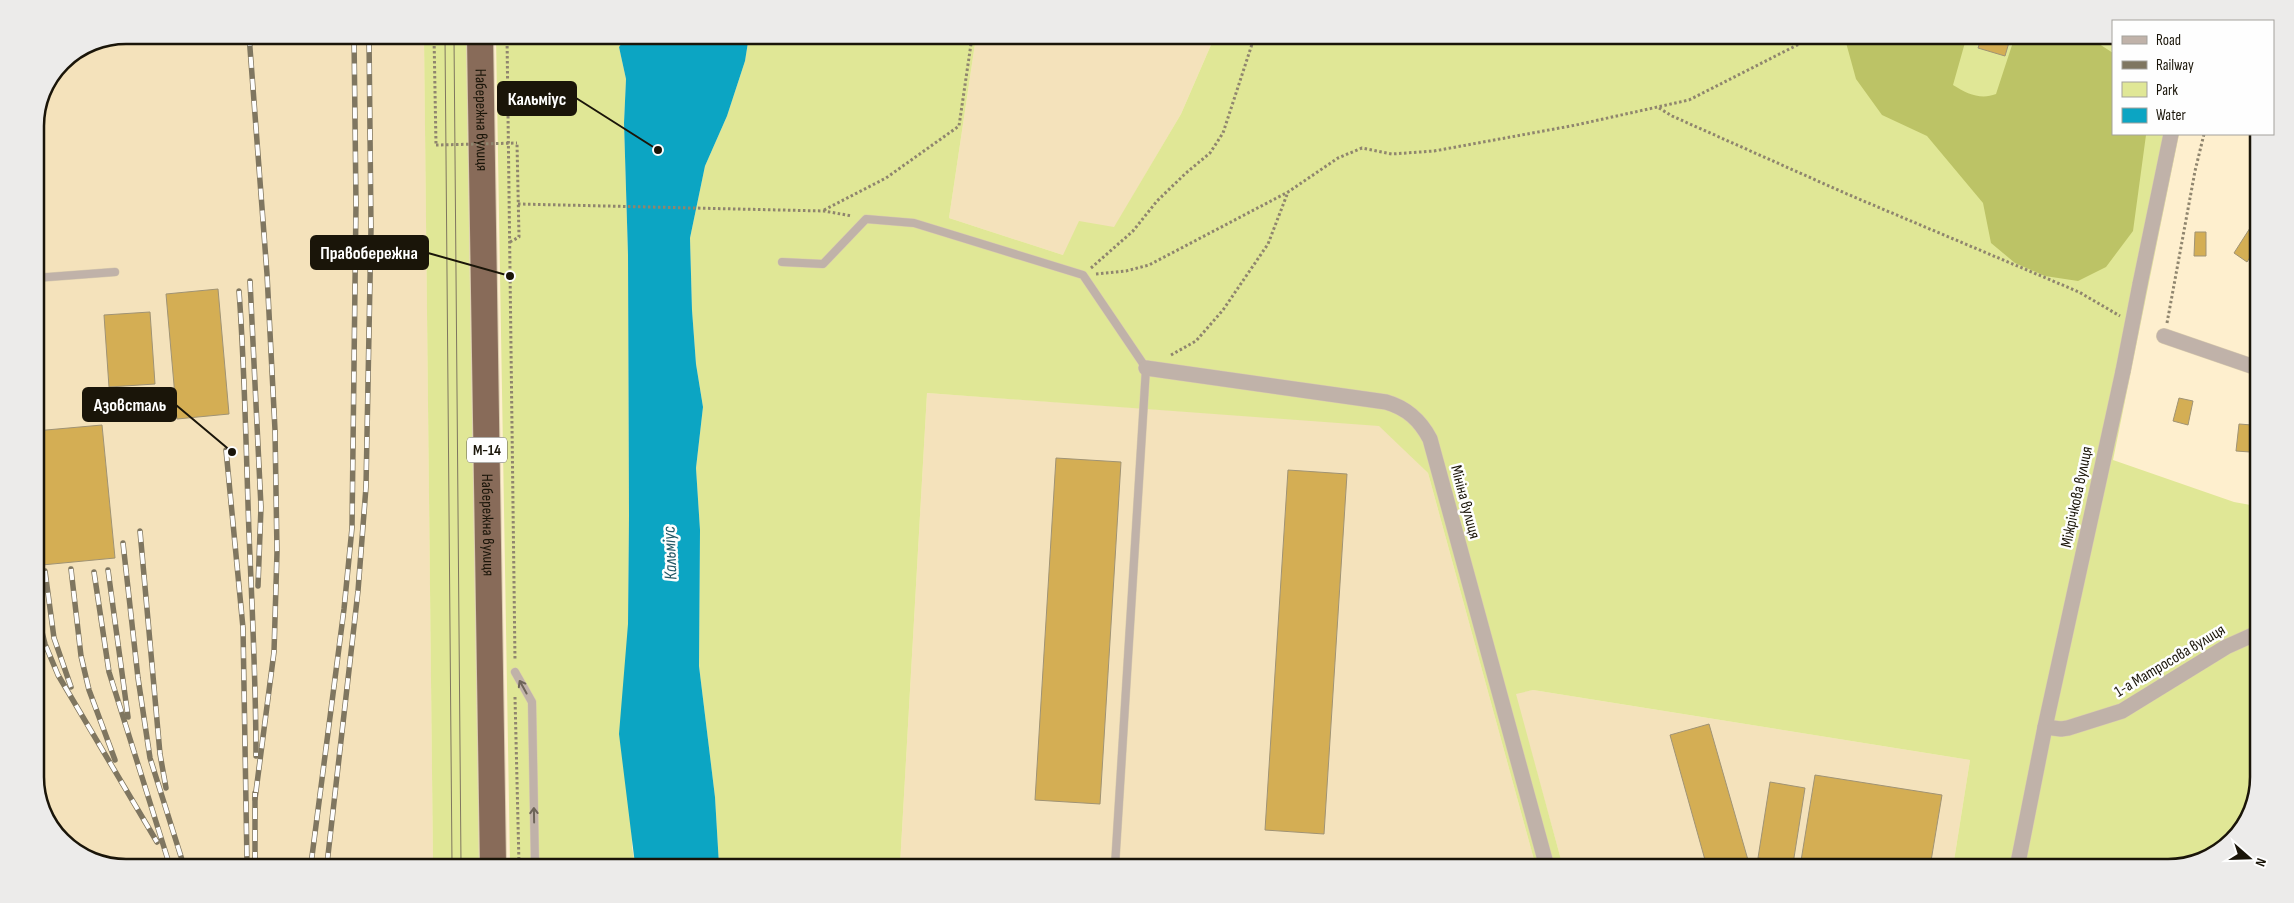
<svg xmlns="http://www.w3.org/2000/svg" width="2294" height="903" font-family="'Sofia Sans Condensed',sans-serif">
	<rect width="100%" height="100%" fill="#feefce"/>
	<g fill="#f4e2bb">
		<polygon points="125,35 424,36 433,864 96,863 53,832 35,784 35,120 62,61 91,42"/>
		<polygon points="976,37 1214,38 1181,114 1114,228 1063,255 949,218"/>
		<polygon points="927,393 1379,425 1428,473 1536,867 900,865"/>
		<polygon points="1533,690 1970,760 1953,867 1563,867 1515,693"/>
	</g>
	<g fill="#e0e796">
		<polygon points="424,36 466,36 479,864 433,864"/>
		<polygon points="496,36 627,36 619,47 626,79 624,123 628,255 629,515 628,624 632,847 635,864 510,864"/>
		<polygon points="749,36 976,37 949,218 1063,255 1079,221 1114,227 1181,114 1214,38 2113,40 2113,134 2179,134 2113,460 2234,502 2256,506 2254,807 2219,853 2169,868 1953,867 1970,760 1533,690 1516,694 1563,867 1536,867 1428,473 1379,426 927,393 900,865 719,865 715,797 699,666 700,530 696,468 703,407 696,364 692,310 690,238 705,166 727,116 745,61"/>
	</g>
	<path fill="#bcc366" d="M1845,39H1966L1953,85C1967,94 1981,100 1996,94L2014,39L2093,40L2113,53V134L2146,135L2133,231L2106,267L2078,281L2045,276L2015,263L1991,243L1983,203L1927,136L1882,115L1856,79Z"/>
	<polygon fill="#0ca5c3" points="627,36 749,36 745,61 727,116 705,166 690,238 692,310 696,364 703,407 696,468 700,530 699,666 715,797 719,865 635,864 619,734 628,624 629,515 628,255 624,123 626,79 619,47"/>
	<g fill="#d4ae54" stroke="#a09374">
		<polygon points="1981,39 2010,39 2005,56 1978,48"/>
		<polygon points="2250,228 2258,233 2258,245 2247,262 2234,253"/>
		<polygon points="2195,232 2206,232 2206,256 2194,256"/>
		<polygon points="218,289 229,414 177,419 166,294"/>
		<polygon points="150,312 155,384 109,387 104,315"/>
		<polygon points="2179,398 2193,401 2188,425 2173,421"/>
		<polygon points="2239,424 2252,425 2250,452 2236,451"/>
		<polygon points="102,425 115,558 42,565 35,495 35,431"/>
		<polygon points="1056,458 1121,462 1100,804 1035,800"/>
		<polygon points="1288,470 1347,474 1324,834 1265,830"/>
		<polygon points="1709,724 1750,867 1707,867 1670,735"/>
		<polygon points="1815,775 1942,795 1930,867 1800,867"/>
		<polygon points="1770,782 1805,788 1793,864 1758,858"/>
	</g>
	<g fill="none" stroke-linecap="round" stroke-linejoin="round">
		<defs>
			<g id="lane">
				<polyline points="782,262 823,264 866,219 914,223 1083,275 1146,368 1115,866"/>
				<polyline points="35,278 115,272"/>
				<polyline points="515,672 532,702 535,864"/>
			</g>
			<g id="street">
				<polyline points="2140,284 2171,134"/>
				<polyline points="2164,336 2257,368"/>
				<path d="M1146,368L1386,402C1407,408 1420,420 1430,439L1547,867"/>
				<polyline points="2045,727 2061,729 2068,728 2122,711 2226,647 2255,634"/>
				<polyline points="2017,868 2045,727 2123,371"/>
			</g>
			<g id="highway">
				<path id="s1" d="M480,36L493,864"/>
			</g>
		</defs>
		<use href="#lane" stroke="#daccae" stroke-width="9"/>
		<use href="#street" stroke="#daccae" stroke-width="16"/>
		<use href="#highway" stroke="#daccae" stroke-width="28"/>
		<g stroke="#8f856e" stroke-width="3" stroke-dasharray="2.5 2.5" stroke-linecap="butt">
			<polyline points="434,36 436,145"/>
			<polyline points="507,36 515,661"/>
			<polyline points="1659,108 1672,116 1847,194 2079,292 2120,316"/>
			<polyline points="518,204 824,211 852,216"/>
			<polyline points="824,210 886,178 959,126 972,37"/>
			<polyline points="510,242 519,237 517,143"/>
			<polyline points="1091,268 1133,231 1157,201 1186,173 1210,153 1223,133 1254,38"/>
			<polyline points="1096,274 1126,271 1149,265 1288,192 1338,158 1362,148 1392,154 1434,151 1576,125 1689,100 1809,39"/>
			<polyline points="2167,323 2195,171 2204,134"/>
			<polyline points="1171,355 1196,341 1223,310 1268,244 1288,192"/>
			<polyline points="515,697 519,864"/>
		</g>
		<use href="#lane" stroke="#c0b2a9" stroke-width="8"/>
		<use href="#street" stroke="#c0b2a9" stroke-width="15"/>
		<use href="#highway" stroke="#886b59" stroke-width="26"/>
		<g stroke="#7f7660" stroke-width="1">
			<polyline points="445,36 452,864"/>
			<polyline points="454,36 461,864"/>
		</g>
		<defs>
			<g id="rail">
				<polyline points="249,35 267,274 275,430 277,552 274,652 255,799"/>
				<polyline points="250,281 261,507 258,586"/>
				<path d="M239,291C245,372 246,452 249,533C252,607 256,681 256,756"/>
				<polyline points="226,450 243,628 247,863"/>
				<polyline points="140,531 160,754 166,788"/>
				<polyline points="123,543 138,678 150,758 183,863"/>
				<polyline points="71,569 81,656 89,690 115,760"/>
				<polyline points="108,570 128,717"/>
				<polyline points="45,571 54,638 71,687"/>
				<polyline points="94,572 109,672 168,860"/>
				<polyline points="35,604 45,644 58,675 157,842"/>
				<polyline points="53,831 55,833"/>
				<polyline points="255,863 255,793"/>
				<polyline points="311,864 344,609 352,528 356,204 354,36"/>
				<polyline points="327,864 358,591 366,487 371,229 369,36"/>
			</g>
		</defs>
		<use href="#rail" stroke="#7f7660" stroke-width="5.5"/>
		<use href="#rail" stroke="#fefefe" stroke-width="4" stroke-dasharray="11" stroke-linecap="butt"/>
		<defs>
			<polyline id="street-bridge" points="2123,371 2140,284"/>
		</defs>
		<use href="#street-bridge" stroke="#daccae" stroke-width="16" stroke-linecap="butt"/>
		<polyline stroke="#8f856e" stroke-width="3" stroke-dasharray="2.5 2.5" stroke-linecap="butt" points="436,145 517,143"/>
		<use href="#street-bridge" stroke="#c0b2a9" stroke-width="15"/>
	</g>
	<defs><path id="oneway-shaft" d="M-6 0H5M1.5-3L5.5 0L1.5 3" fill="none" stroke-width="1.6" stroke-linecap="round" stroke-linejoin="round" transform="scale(1.25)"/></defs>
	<g stroke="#6d6459">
		<use href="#oneway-shaft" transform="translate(523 687) rotate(-119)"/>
		<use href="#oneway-shaft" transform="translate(534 815) rotate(-91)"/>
	</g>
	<g text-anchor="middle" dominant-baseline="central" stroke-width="5" stroke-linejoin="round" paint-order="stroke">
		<rect fill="#fefefe" stroke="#5e5b52" stroke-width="1" x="467" y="437.5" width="40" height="25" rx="4"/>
		<g font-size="15" font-weight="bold" fill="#1a1509">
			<text x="487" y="450">М-14</text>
		</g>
		<g font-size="16" fill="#1a1509" stroke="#fefefe">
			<text stroke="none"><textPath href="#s1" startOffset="84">Набережна вулиця</textPath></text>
			<text transform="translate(2077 497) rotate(-78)">Міжрічкова вулиця</text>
			<text transform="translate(1465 502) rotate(75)">Мініна вулиця</text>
			<text stroke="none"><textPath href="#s1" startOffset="489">Набережна вулиця</textPath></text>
			<text transform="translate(2170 661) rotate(-31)">1-а Матросова вулиця</text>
		</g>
		<g font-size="18" font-style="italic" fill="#235764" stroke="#fefefe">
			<text transform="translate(670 553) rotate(-92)">Кальміус</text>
		</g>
	</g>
	<path d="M0 0H2294V903H0ZM126 44H2168A82 82 0 0 1 2250 126V777A82 82 0 0 1 2168 859H126A82 82 0 0 1 44 777V126A82 82 0 0 1 126 44Z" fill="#ecebea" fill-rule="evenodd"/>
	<path fill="none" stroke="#1a1509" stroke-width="2.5" d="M126 44H2168A82 82 0 0 1 2250 126V777A82 82 0 0 1 2168 859H126A82 82 0 0 1 44 777V126A82 82 0 0 1 126 44Z"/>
	<path fill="none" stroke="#1a1509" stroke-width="2" d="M658 150L576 98M510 276L428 253M232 452L176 405"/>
	<g fill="#1a1509" stroke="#fefefe" stroke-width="2">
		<circle cx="658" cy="150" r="5"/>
		<circle cx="510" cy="276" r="5"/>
		<circle cx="232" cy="452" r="5"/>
	</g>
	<g fill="#1a1509" stroke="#1a1509" stroke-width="2">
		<rect x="498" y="82" width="78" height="33" rx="5"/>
		<rect x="311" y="236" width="117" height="33" rx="5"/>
		<rect x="83" y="388" width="93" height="33" rx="5"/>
	</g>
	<g font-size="18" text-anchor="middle" font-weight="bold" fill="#fff">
		<text x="537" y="105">Кальміус</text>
		<text x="369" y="259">Правобережна</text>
		<text x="130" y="411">Азовсталь</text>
	</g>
	<rect x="2112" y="20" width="162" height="115" fill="#fefefe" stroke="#a3a19c"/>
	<rect x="2122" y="36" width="25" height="8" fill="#c0b2a9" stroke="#a3a19c"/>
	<text x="2156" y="45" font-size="15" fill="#1a1509">Road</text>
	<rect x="2122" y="61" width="25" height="8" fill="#7f7660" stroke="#a3a19c"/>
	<text x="2156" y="70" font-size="15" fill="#1a1509">Railway</text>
	<rect x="2122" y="82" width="25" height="15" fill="#e0e796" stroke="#a3a19c"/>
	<text x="2156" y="95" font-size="15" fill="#1a1509">Park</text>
	<rect x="2122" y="108" width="25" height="15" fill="#0ca5c3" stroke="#a3a19c"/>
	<text x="2156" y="120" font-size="15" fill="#1a1509">Water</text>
	<g transform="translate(2249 858) rotate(110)" stroke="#fefefe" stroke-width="4" paint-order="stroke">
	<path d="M0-4L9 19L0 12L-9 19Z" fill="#1a1509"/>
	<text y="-8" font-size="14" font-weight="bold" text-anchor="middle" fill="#1a1509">N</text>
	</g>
</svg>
